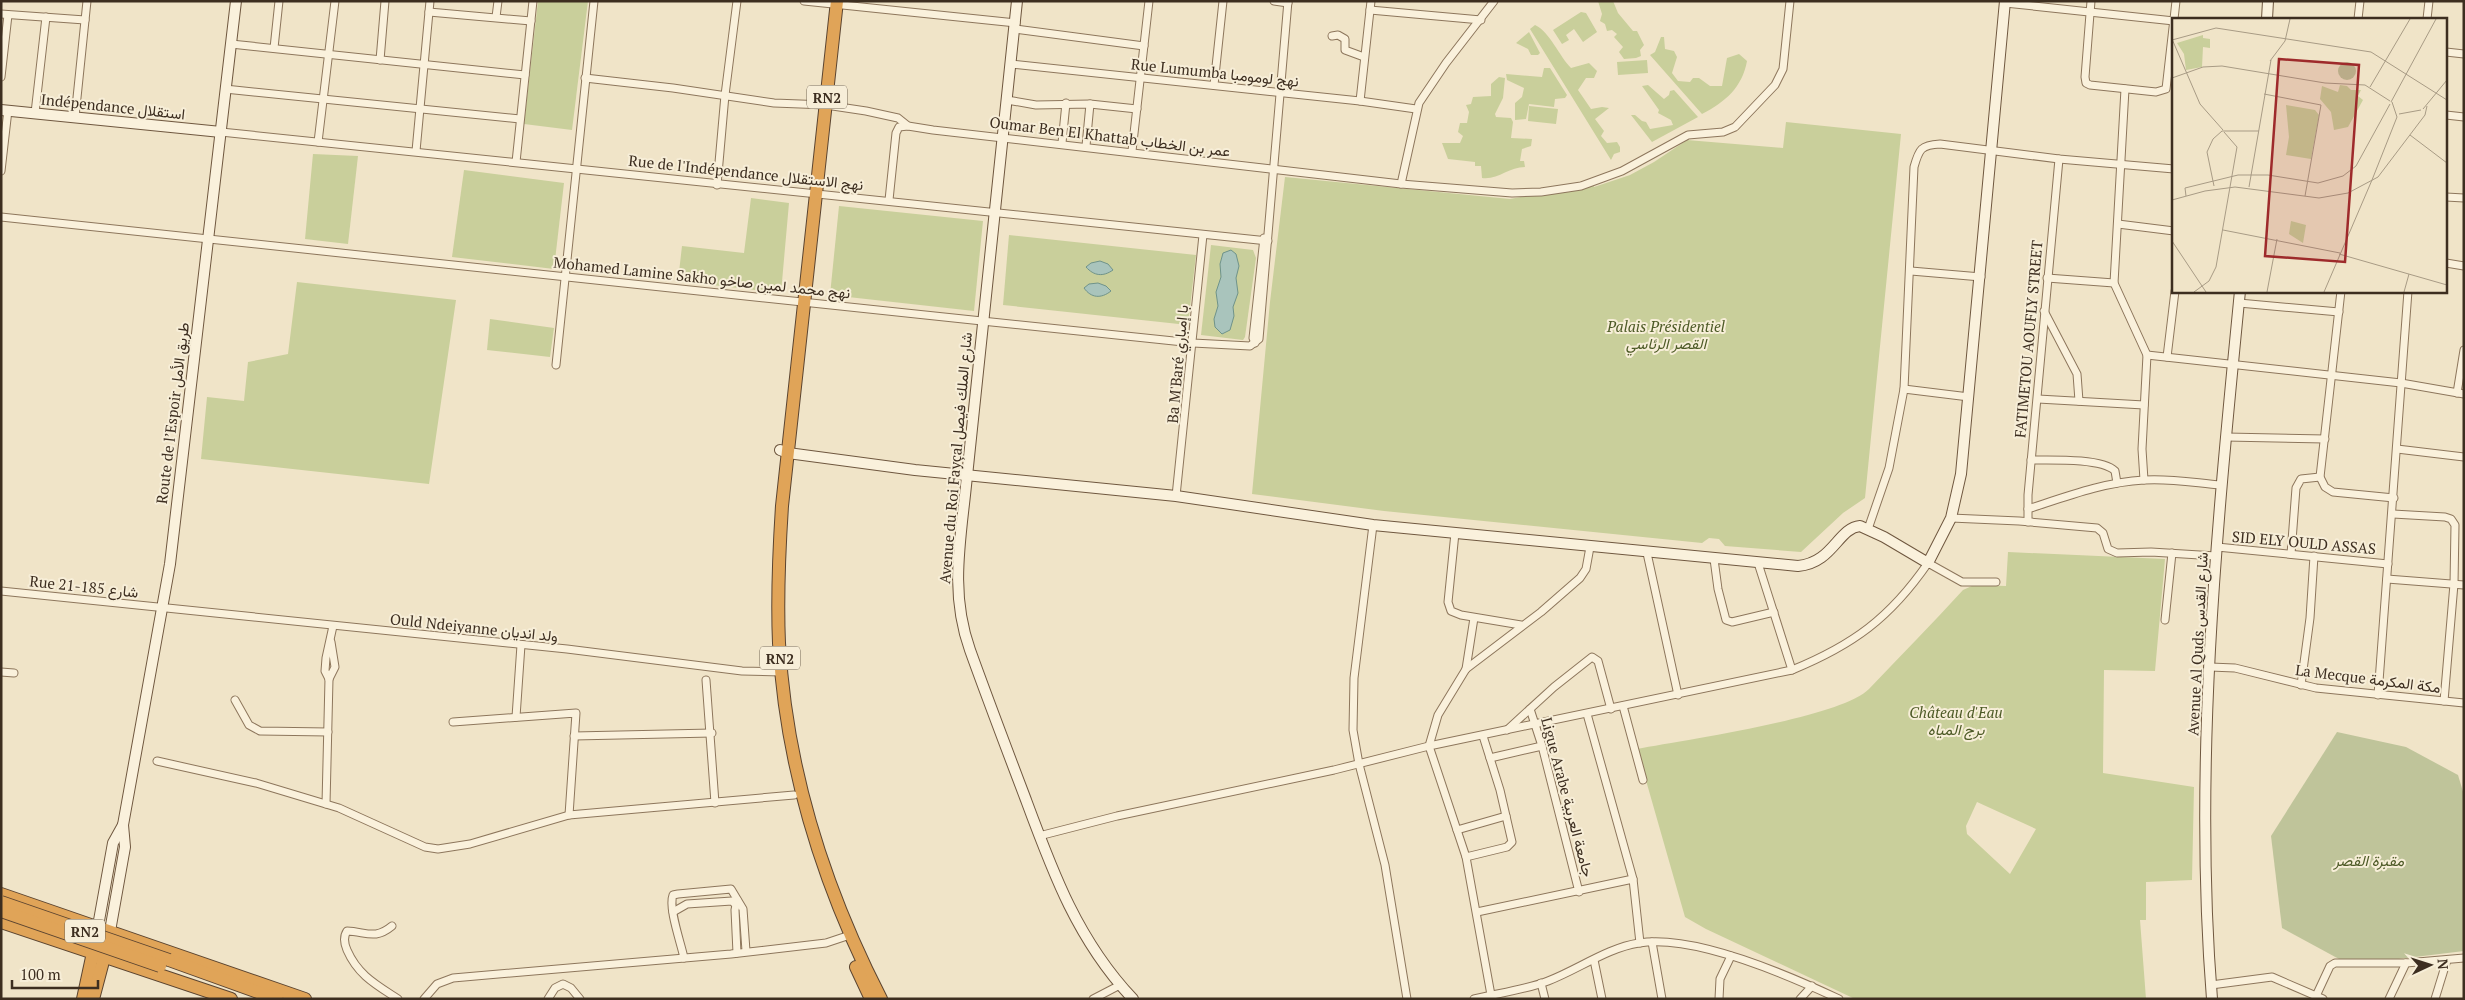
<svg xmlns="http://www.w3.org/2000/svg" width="2465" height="1000" font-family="'PT Serif',Vazirmatn,serif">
	<rect width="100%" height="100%" fill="#f0e4c8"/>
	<g fill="#c9cf9b" fill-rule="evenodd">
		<polygon points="538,1 588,1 572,130 524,124"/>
		<polygon points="1598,1 1613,1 1618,13 1633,31 1637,31 1644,45 1640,50 1641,56 1636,58 1624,59 1619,52 1623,47 1614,37 1617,34 1612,30 1607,31 1605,24 1600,21 1602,14"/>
		<polygon points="1581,12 1586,13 1597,32 1583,42 1574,29 1566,35 1569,40 1562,44 1553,30"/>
		<path d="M1535,25C1550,32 1559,56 1571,68L1589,63L1597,71L1594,78H1586L1578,90L1591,109L1602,107L1609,108L1595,119L1604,131L1601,136L1607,143L1617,142L1620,147V152L1614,154L1611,160L1530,29Z"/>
		<polygon points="1529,32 1540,53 1538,55 1531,55 1528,49 1516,43"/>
		<path d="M1661,37H1664L1665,49L1674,51L1677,57L1672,73L1678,81L1690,82L1693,78H1699L1710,86H1722L1727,58L1739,54L1747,61C1742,88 1725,102 1702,114L1650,55L1655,52Z"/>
		<polygon points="1647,60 1648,73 1618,75 1617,62"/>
		<polygon points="1544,68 1550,68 1567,95 1565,98 1555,99 1554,107 1529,104 1526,119 1515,120 1515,103 1522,97 1524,88 1507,80 1506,74 1542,77"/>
		<path d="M1499,77L1505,78L1503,98L1495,114L1496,117L1511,118L1513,122L1511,138L1532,139L1531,146L1522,149L1520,161H1524L1525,167C1509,167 1498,180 1482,178L1481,166H1475V162L1448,159L1442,143H1460L1463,136L1458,132L1460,123H1467L1469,112L1466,105L1471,104L1473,97L1491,96V84Z"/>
		<polygon points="1648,85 1664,99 1669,95 1670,91 1674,90 1698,117 1652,142 1631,115 1635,115 1642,121 1646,122 1650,129 1673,125 1671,120 1658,113 1659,110 1642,86"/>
		<polygon points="1529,106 1558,109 1556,124 1528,121"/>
		<polygon points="1786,122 1901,134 1865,498 1843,513 1801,552 1725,546 1719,539 1709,538 1702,543 1384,511 1252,494 1270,302 1285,177 1510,199 1593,183 1594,187 1630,175 1654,162 1687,140 1783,148"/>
		<polygon points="313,154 358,156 348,244 305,239"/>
		<polygon points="464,170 564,183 554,269 452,257"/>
		<polygon points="751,198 789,203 781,293 678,281 682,246 744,253"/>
		<polygon points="839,206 983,221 974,311 830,295"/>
		<polygon points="1009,235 1196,255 1188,325 1003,305"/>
		<polygon points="1211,245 1253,250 1256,258 1245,337 1243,340 1201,335"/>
		<polygon points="297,282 456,300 429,484 201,459 207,397 244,401 248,362 288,354"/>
		<polygon points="490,319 554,328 550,357 487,350"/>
		<path d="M2008,552L2165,559L2155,671L2104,670L2103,773L2194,787L2192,880L2146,882V920H2140L2146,999H1855L1706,929L1685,917L1637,749C1684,740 1840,718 1869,689C1900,656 1932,624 1963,590L1974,585L2006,586ZM1977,802L2036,829L2010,874L1967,834L1966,826Z"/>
	</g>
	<polygon fill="#bfc49a" points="2337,732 2406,747 2458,775 2464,795 2464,951 2374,962 2339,959 2282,928 2271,836"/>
	<g fill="#a9c4bc" stroke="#6f938a">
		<polygon points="1231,250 1236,254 1239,266 1236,278 1238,293 1233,307 1234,316 1230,330 1222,334 1215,327 1214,319 1218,306 1216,292 1221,277 1220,264 1223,253"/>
		<path d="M1100,261L1108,264L1113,270C1103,277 1094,276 1086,267L1091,263Z"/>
		<path d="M1098,283L1106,286L1111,291C1101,299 1091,298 1084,288L1089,284Z"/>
	</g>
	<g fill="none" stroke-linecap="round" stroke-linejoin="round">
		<defs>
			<g id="street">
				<polyline points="804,1 1016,23"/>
				<polyline points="1274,1 1288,3"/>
				<polyline points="2091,1 2085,77 2086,83 2090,85 2156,92 2166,89 2174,19"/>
				<polyline points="2005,3 2174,21"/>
				<polyline points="1370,10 1481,20"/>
				<polyline points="429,12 531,21"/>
				<polyline points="1,14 85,20"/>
				<polyline points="496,17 498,1"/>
				<polyline points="2174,19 2176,1"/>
				<polyline points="2358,19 2360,1"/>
				<polyline points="2427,19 2429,1"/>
				<polyline points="1015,29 1144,46"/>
				<polyline points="1332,36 1338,35 1345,39 1345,50 1364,57"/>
				<polyline points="231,44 525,75"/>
				<polyline points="274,48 279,1"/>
				<polyline points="2446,52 2464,54"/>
				<polyline points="380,60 385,1"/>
				<polyline points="1011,64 1360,101 1416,109"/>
				<polyline points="1,77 8,15"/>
				<polyline points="585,78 673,88 774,103 826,105 866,111 898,118 908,126 933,130 1401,184 1512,193 1541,192 1581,186 1622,171 1688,135 1723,132 1735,127 1775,85 1783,69 1790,1"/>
				<polyline points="1214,85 1223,1"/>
				<polyline points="225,89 520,119"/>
				<polyline points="2125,89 2114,283 2147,355 2142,449 2144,480"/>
				<polyline points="1007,100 1036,105 1090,104 1137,109"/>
				<polyline points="1360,101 1371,1"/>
				<polyline points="35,113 46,17"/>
				<polyline points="2446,115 2464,117"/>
				<polyline points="75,117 87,1"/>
				<polyline points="221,132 1268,241"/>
				<polyline points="318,142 335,1"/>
				<polyline points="1062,143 1066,103"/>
				<polyline points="1086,146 1090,104"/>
				<polyline points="416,151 430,1"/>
				<polyline points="1132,151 1149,1"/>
				<polyline points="516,162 533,1"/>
				<polyline points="1,171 8,110"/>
				<polyline points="1401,184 1419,103 1446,63 1494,1"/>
				<polyline points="717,185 725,95 737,1"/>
				<polyline points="2446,197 2464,198"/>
				<polyline points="889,200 896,133 899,127 908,126"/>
				<polyline points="1,217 982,321 1193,343 1250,346 1259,339 1288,1"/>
				<polyline points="2118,224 2174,231"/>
				<polyline points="2446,263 2464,266"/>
				<polyline points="1911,271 1981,277"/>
				<polyline points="2047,278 2114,283"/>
				<polyline points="2341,291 2320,477 2325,487 2333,492 2394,498"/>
				<polyline points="2239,303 2339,312"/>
				<polyline points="2044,311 2077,374 2079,401"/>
				<polyline points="1255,343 1253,338 1264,238"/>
				<polyline points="2147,355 2401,383 2464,394"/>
				<polyline points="2167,357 2175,291"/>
				<polyline points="556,365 594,1"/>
				<polyline points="1904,389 1969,397"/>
				<polyline points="2457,393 2464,350"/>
				<polyline points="2038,399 2144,405"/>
				<polyline points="2226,437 2325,439"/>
				<polyline points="2397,449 2464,457"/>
				<path d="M2031,460C2051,460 2102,458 2115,471L2117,483"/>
				<polyline points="1176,496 1203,235"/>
				<path d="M2028,509C2065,497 2104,482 2144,480C2169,478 2196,483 2221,485"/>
				<polyline points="2393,514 2445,517 2451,519 2455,525 2454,584 2444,701"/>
				<polyline points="1951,518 2019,521 2097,528 2103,533 2108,549 2117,553 2151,552 2216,556"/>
				<polyline points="2028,522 2028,495 2059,159"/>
				<polyline points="1373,525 1354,678 1353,730 1359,764 1385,865 1407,999"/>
				<path d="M1868,529L1889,468L1904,389L1914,167C1919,149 1921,145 1940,144L2059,159L2174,169"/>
				<polyline points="1455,533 1448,602 1451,611 1461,615 1521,625"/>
				<polyline points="2217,547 2388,564"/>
				<polyline points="1647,553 1678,695"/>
				<polyline points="2291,554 2296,488 2301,479 2320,477"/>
				<polyline points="1714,559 1718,589 1726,620 1732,622 1774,612"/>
				<polyline points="1758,563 1792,670"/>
				<polyline points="2387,579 2464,585"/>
				<polyline points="1,591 567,649 742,671 781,672"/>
				<polyline points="2165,620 2172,553"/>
				<polyline points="2210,667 2235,668 2316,688 2464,703"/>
				<polyline points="1466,669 1474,618"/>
				<polyline points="1,672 14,673"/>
				<polyline points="329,679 335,667 331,642"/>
				<polyline points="706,680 715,803"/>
				<polyline points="2301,685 2310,618 2314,556"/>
				<polyline points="2378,695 2408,291"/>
				<polyline points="235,700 249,725 260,731 328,732"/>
				<polyline points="1623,706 1643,780"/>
				<polyline points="1530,709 1542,746 1579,892"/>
				<polyline points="1587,714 1633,879 1640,943"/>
				<polyline points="516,717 521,645"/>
				<polyline points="453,722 576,713 569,815"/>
				<polyline points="1507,730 1554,687 1592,657 1598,661 1611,709"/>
				<polyline points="574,736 712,733"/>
				<polyline points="1490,758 1542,746"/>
				<polyline points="157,761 256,783 339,808 425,847 438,849 470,844 569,815 794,795"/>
				<polyline points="326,804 329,679 325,671 326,658 333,626"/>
				<polyline points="1457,830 1506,816"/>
				<path d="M1039,836L1117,816L1334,770L1429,746L1792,670C1853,645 1890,618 1928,563L1962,582H1996"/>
				<polyline points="1466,857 1507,847 1512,842 1500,790 1483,736"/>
				<polyline points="737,900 735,910 737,953"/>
				<polyline points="673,912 687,904 732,901 736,905"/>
				<polyline points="1477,912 1633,879"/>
				<path d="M392,926C375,940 367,932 347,931C343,937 344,943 347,950C358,975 375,984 398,999"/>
				<polyline points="1652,942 1662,999"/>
				<path d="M684,958C681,943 668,908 673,895L678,894L731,889L743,909L746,951"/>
				<polyline points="1594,960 1602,999"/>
				<polyline points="1541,983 1545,999"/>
				<polyline points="2211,985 2272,977 2323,999"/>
				<polyline points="1491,995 1466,857 1429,746 1438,715 1466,669 1541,612 1580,578 1586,569 1590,547"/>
				<polyline points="2316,996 2330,966 2335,963 2406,963 2464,958"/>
				<polyline points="424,999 437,984 453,978 731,954 826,943 850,935"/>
				<polyline points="548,999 555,988 563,984 571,988 580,999"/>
				<polyline points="1093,999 1120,985"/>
				<path d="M1474,999C1499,993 1525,990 1548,981C1579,969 1607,948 1639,943C1695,934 1788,975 1839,999"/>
				<polyline points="1719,999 1720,979 1731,956"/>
				<polyline points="1800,999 1812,986"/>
				<polyline points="2389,999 2406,963"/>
				<polyline points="2435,999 2447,960"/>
			</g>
			<g id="secondary">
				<path d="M1017,1L965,495C959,549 951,597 970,650C988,700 1007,750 1026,800C1053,873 1078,941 1133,999"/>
				<polyline points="2267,19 2268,1"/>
				<polyline points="1,110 221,132"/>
				<path d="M780,450L788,453L915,470L1176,496L1373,525L1798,566C1833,563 1838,528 1860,526L1884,537L1928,563L1951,518L1961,474L2005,1"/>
				<polyline points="98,926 113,843 123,825"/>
				<polyline points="110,931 125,847 123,825 170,564 236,1"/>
				<path d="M2212,999C2193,763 2217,526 2240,291"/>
			</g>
			<g id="highway">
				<path d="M837,1L782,506C779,552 777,597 779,643C786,768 824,888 881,999"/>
				<polyline points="1,894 305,999"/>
				<polyline points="1,922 231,999"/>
				<polyline points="169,960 277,999"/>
				<polyline points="856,967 871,999"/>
				<polyline points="83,999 94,948"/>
				<polyline points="93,999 106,950"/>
			</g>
		</defs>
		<use href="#street" stroke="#8d765c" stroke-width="9"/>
		<use href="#secondary" stroke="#6f573f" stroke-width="12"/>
		<use href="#highway" stroke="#5b4430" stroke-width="14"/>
		<use href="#street" stroke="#faf1dc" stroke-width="7"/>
		<use href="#secondary" stroke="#faf1dc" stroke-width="10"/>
		<use href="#highway" stroke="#e0a458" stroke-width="12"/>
		<defs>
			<g id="highway-bridge">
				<polyline points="1,902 169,960"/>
				<polyline points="1,911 160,966"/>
			</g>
		</defs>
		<use href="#highway-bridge" stroke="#5b4430" stroke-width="14" stroke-linecap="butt"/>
		<use href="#highway-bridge" stroke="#e0a458" stroke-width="12"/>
	</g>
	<g text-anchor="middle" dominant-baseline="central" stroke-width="4" stroke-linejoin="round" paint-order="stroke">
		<g fill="#f7eed8" stroke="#756857" stroke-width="1">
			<rect x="807" y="85.5" width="40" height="23" rx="4"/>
			<rect x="760" y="646.5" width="40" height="23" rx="4"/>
			<rect x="65" y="919.5" width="40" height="23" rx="4"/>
		</g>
		<g font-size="14" font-weight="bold" fill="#3d2e20">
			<text x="827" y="97">RN2</text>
			<text x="780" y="658">RN2</text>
			<text x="85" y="931">RN2</text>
		</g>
		<g font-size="15" fill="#3d2e20" stroke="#f7eed8">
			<text transform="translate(1215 72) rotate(6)">Rue Lumumba نهج لومومبا</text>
			<text transform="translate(113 106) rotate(6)">Indépendance استقلال</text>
			<text transform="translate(1110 136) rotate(7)">Oumar Ben El Khattab عمر بن الخطاب</text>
			<text transform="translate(746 172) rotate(6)">Rue de l'Indépendance نهج الاستقلال</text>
			<text transform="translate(702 277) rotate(6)">Mohamed Lamine Sakho نهج محمد لمين صاخو</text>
			<text transform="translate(2028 339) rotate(-85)">FATIMETOU AOUFLY STREET</text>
			<text transform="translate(1177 364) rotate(-85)">Ba M'Baré با إمباري</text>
			<text transform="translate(172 413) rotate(-83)">Route de l’Espoir طريق الأمل</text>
			<text transform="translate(955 458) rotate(-85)">Avenue du Roi Fayçal شارع الملك فيصل</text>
			<text transform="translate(2304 542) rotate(5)">SID ELY OULD ASSAS</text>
			<text transform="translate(84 586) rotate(6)">Rue 21-185 شارع</text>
			<text transform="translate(474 627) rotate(6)">Ould Ndeiyanne ولد انديان</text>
			<text transform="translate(2197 644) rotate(-87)">Avenue Al Quds شارع القدس</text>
			<text transform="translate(2368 678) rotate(7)">La Mecque مكة المكرمة</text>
			<text transform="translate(1568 797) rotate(75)">Ligue Arabe جامعة العربية</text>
		</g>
		<g font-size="15" font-style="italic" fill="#4d5a26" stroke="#f7eed8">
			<text x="1666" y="326">Palais Présidentiel<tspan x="1666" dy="17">القصر الرئاسي</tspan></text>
			<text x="1956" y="712">Château d'Eau<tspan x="1956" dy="17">برج المياه</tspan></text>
			<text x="2369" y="860">مقبرة القصر</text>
		</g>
	</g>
	<g transform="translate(2172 18)">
		<rect width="275" height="275" fill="#f0e4c8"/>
		<path d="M31,17V20L38,21V30L31,29L30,49L14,52L12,36L5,25ZM168,67L175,68L179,72H189L186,78L191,82L176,109L162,112L159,94L148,81L150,68L166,74ZM114,87L143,92L147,97L139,141L114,137L117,119ZM119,203L134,207L131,225L117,216Z" fill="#c9cf9b"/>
		<path d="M166 53a9 9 0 1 1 18 0a9 9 0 1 1-18 0Z" fill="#bfc49a"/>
		<path fill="none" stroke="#a89b85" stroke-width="1" d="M0,21L28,86L51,112M0,22L44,10L199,34L275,82M98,43L113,23L118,1M0,60L31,49L50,48L153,65L193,67L218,83M198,69L238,1M92,76L149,87L133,178M219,84L264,1M251,91L275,62M227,96L249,92M50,113H87M238,117L275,145M200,162L225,99L220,84M42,168L35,134L41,121L50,113M77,169L99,42M14,178L13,170L66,157H96L146,165L171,158L184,148L218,86M0,182L33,173L63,169L147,180L176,175L206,159L253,97L255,88M51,212L168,235M0,223L34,274M167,236L275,267M22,274L37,263L44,249L65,129L52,114M95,274L105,221M152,274L200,162M232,274L237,256"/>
		<path fill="#9e2a2b" fill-opacity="0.15" stroke="#9e2a2b" stroke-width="2.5" d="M107,41L187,47L173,244L93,238Z"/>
		<rect width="275" height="275" fill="none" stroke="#3d2e20" stroke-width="2.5"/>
	</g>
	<rect width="2465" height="1000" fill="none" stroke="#3d2e20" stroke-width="5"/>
	<g transform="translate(2430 965) rotate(86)" stroke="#f7eed8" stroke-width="4" paint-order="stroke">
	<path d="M0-4L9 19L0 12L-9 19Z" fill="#3d2e20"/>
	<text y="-8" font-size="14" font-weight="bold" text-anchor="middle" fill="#3d2e20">N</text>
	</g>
	<path d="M12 980v8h86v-8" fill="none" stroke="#3d2e20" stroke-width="2.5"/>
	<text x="20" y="980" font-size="15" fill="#3d2e20" stroke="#f7eed8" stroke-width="4" paint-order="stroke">100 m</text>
</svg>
